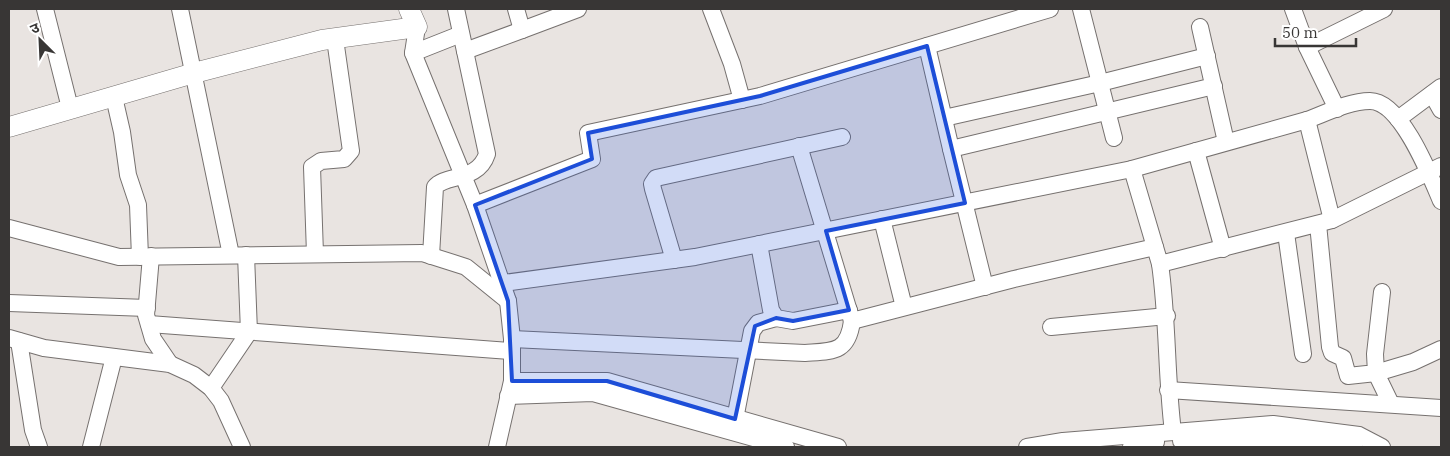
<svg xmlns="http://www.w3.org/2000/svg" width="1450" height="456" font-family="'IBM Plex Serif','Noto Sans Devanagari',serif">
	<rect width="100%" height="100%" fill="#e9e4e1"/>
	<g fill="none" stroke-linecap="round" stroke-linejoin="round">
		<defs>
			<g id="minor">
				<polyline points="45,9 70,108"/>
				<polyline points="180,9 231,255"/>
				<polyline points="516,9 522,30 578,9"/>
				<polyline points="711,9 732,64 742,100"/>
				<polyline points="1081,9 1114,138"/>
				<polyline points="1293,9 1307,47 1337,109"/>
				<polyline points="417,27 413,53 475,205 508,301 512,339 512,381 497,447"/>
				<polyline points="1200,27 1226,142"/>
				<polyline points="927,46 951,149"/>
				<polyline points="1307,47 1384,9"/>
				<polyline points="465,51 522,30"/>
				<polyline points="413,53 461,34"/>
				<polyline points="1432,94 1441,110"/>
				<polyline points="114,97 122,132 128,175 138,205 140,257"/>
				<polyline points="944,118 1100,83 1207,56"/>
				<polyline points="1398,119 1441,87"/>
				<path d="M1307,120C1326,113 1349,101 1370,101C1401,101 1430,175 1441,201"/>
				<polyline points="799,146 852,321 1014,279 1155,247"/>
				<polyline points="1196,151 1223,249"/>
				<polyline points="1132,169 1160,264 1332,220 1441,166"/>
				<polyline points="475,205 592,159 588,133 760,96 1050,9"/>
				<polyline points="882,219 904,307"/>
				<polyline points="1318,224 1330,347 1332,353 1343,358 1348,376 1376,373 1375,354 1382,292"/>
				<polyline points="9,228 119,257 422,253 466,267 508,301"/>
				<polyline points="1286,233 1303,354"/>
				<polyline points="759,244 771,310 776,318 793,321 849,310"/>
				<polyline points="315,254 312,167 321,161 344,159 351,151 335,39"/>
				<polyline points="151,256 146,315 153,339 170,364"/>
				<path d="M431,256L435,187C445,174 478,182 487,154L456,9"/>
				<polyline points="674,260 653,189 652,184 656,178 842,137"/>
				<path d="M1160,264C1168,320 1166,376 1173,432"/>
				<polyline points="504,283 695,257 1132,169 1307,120 1332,220"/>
				<polyline points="985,287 951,149 1214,86"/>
				<polyline points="9,303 147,308"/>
				<polyline points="149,324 510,351"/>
				<polyline points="1051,327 1167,316"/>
				<polyline points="9,338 44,348 170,364 194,375 211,388 221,401 242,447"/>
				<path d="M512,339L805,353C833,351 848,353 852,321"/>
				<polyline points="19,341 33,430 39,447"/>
				<polyline points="512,381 607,381 838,447"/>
				<polyline points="211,388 249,332 246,255"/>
				<polyline points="1168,390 1441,408"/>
				<polyline points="508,396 593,393 786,447"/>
				<polyline points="1391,404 1376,373 1413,362 1441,349"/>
				<polyline points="735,419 752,331 758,323 776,318"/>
				<polyline points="1181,441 1289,439 1355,447"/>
				<polyline points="91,447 114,357"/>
				<polyline points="1027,447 1063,441 1273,424 1359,435 1382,447"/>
				<polyline points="1131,447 1156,442"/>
			</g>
			<polyline id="major" points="9,127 194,73 322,40 417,27 409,9"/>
		</defs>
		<use href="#minor" stroke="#76716f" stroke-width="18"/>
		<use href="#major" stroke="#76716f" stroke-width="21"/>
		<use href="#minor" stroke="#fff" stroke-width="16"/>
		<use href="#major" stroke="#fff" stroke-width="20"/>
	</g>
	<path fill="#1d4ed8" fill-opacity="0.2" stroke="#1d4ed8" stroke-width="4" stroke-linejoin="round" d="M927,46L965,203L826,231L849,310L793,321L776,318L755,326L735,419L607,381H512L508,301L475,205L592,159L588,133L760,96Z"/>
	<rect width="1450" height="456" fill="none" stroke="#383635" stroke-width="20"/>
	<g transform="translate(40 40) rotate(336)" stroke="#ffffff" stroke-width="4" paint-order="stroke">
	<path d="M0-4L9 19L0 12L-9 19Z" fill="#383635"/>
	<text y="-8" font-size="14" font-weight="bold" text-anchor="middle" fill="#383635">उ</text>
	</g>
	<path d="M1275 38v8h81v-8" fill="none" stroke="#383635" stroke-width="2.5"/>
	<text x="1282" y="38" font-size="15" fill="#383635" stroke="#ffffff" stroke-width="4" paint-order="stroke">50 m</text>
</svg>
